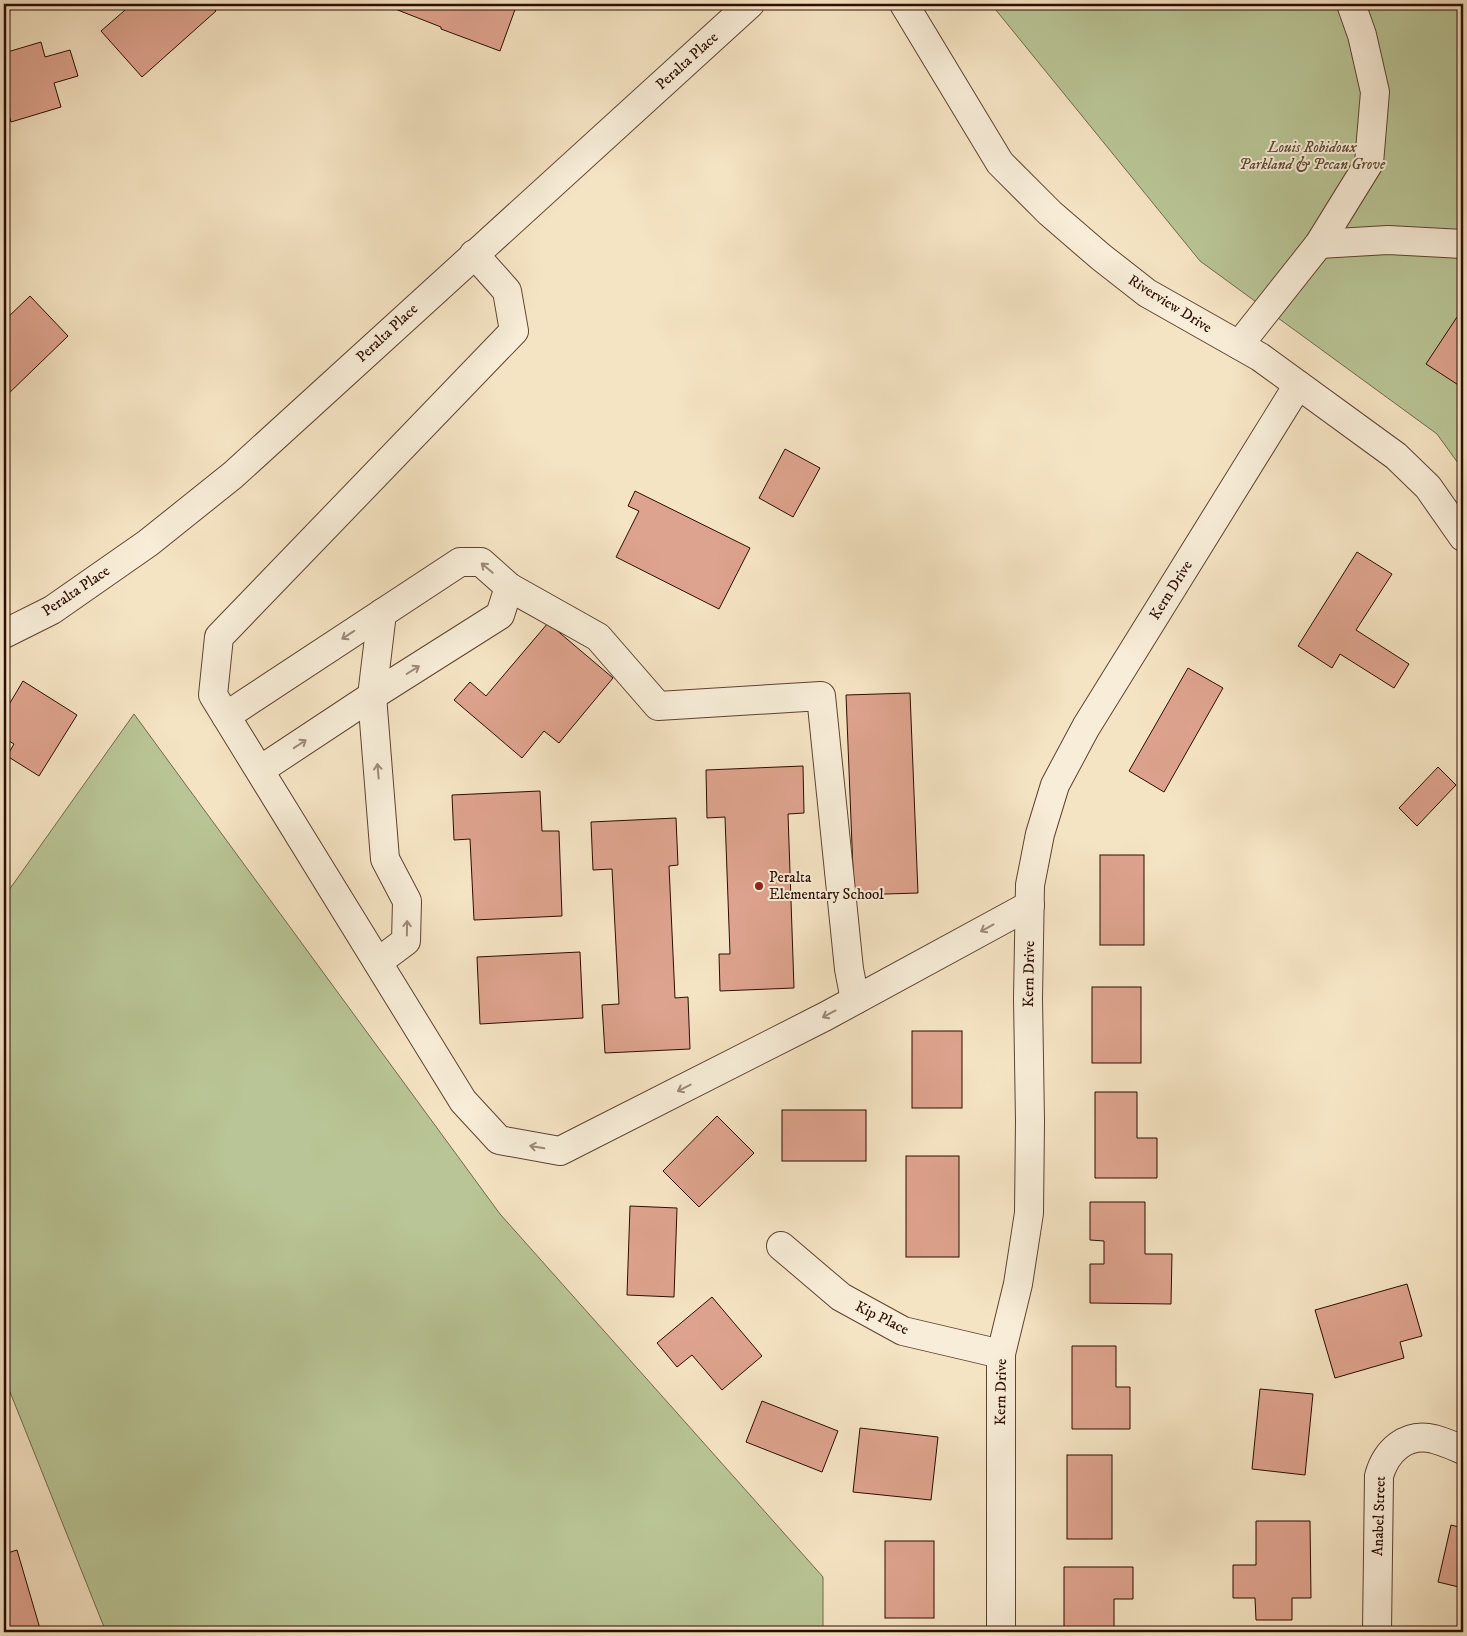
<svg xmlns="http://www.w3.org/2000/svg" width="1467" height="1636" font-family="'IM FELL DW Pica',serif">
	<rect width="100%" height="100%" fill="#f5e4c3"/>
	<filter id="stains"><feTurbulence type="fractalNoise" baseFrequency=".004" numOctaves="4"/><feColorMatrix values="0 0 0 0 .2 0 0 0 0 .09 0 0 0 0 .02 0 0 0 .5 -.17"/></filter>
	<radialGradient id="worn" r=".72"><stop offset=".6" stop-color="#630" stop-opacity="0"/><stop offset="1" stop-color="#630" stop-opacity=".3"/></radialGradient>
	<g fill="#b9c596" stroke="#73684c">
		<polygon points="991,4 1463,4 1463,470 1437,434 1200,261"/>
		<polygon points="134,714 500,1214 823,1577 823,1632 106,1632 4,1377 4,897"/>
	</g>
	<g fill="#dea38e" stroke="#2d0c01">
		<polygon points="132,4 210,4 216,11 142,77 101,31"/>
		<polygon points="385,4 517,4 500,51 441,29 441,27 385,5"/>
		<polygon points="41,42 45,57 70,50 78,76 54,83 61,107 11,122 6,106 4,107 4,53"/>
		<polygon points="30,296 68,336 4,398 4,318 5,320"/>
		<polygon points="1457,317 1463,321 1463,388 1426,364"/>
		<polygon points="785,449 820,468 793,517 759,498"/>
		<polygon points="635,491 750,548 719,609 616,557 639,511 628,506"/>
		<polygon points="1357,552 1392,574 1356,630 1409,664 1394,688 1340,654 1332,668 1298,646"/>
		<polygon points="548,623 613,678 559,743 544,731 522,758 454,700 470,682 486,696"/>
		<polygon points="1188,668 1223,688 1164,792 1129,771"/>
		<polygon points="23,681 77,715 39,776 7,756 14,744 4,738 4,713"/>
		<polygon points="910,693 918,893 854,895 846,695"/>
		<polygon points="803,766 804,813 788,814 794,988 720,991 719,954 730,954 725,817 707,818 706,770"/>
		<polygon points="1438,767 1456,785 1417,826 1399,808"/>
		<polygon points="540,791 542,831 559,831 562,916 474,920 470,839 454,840 452,795"/>
		<polygon points="676,818 678,865 669,866 675,998 688,997 690,1049 605,1053 602,1005 619,1004 612,869 593,870 591,822"/>
		<rect x="1100" y="855" width="44" height="90"/>
		<polygon points="580,952 583,1018 480,1024 477,957"/>
		<rect x="1092" y="987" width="49" height="76"/>
		<rect x="912" y="1031" width="50" height="77"/>
		<polygon points="1095,1092 1137,1092 1137,1138 1157,1138 1157,1178 1095,1178"/>
		<rect x="782" y="1110" width="84" height="51"/>
		<polygon points="717,1116 754,1153 699,1207 663,1171"/>
		<rect x="906" y="1156" width="53" height="101"/>
		<polygon points="1090,1202 1145,1202 1145,1254 1172,1254 1171,1304 1090,1303 1090,1264 1104,1264 1104,1241 1090,1240"/>
		<polygon points="630,1206 677,1208 674,1297 627,1295"/>
		<polygon points="1407,1284 1422,1336 1400,1342 1404,1358 1335,1378 1315,1310"/>
		<polygon points="712,1297 762,1356 722,1390 692,1355 677,1367 657,1343"/>
		<polygon points="1072,1346 1116,1346 1116,1387 1130,1387 1130,1429 1072,1429"/>
		<polygon points="1260,1389 1313,1394 1305,1475 1252,1469"/>
		<polygon points="762,1401 838,1431 822,1472 746,1442"/>
		<polygon points="860,1428 938,1437 931,1500 853,1492"/>
		<rect x="1067" y="1455" width="45" height="84"/>
		<polygon points="1256,1521 1310,1521 1311,1598 1292,1598 1292,1620 1256,1620 1255,1598 1233,1598 1233,1565 1256,1565"/>
		<polygon points="1451,1525 1463,1528 1463,1588 1438,1582"/>
		<rect x="885" y="1541" width="49" height="77"/>
		<polygon points="17,1550 41,1632 4,1632 4,1554"/>
		<polygon points="1064,1567 1133,1567 1133,1599 1114,1599 1114,1632 1064,1632"/>
	</g>
	<g fill="none" stroke-linecap="round" stroke-linejoin="round">
		<defs>
			<g id="minor">
				<polyline points="904,4 1000,163 1050,213 1101,257 1147,293 1260,357 1396,456 1428,487 1463,537"/>
				<polyline points="1319,244 1388,240 1463,244"/>
				<polyline points="474,254 507,291 514,331 219,637 213,695 463,1101 499,1140 560,1151 826,1016 1030,905"/>
				<polyline points="1239,345 1319,244 1369,163 1375,92 1362,35 1351,4"/>
				<polyline points="509,587 598,637 658,706 821,696 849,969 855,1000"/>
				<polyline points="4,634 52,610 148,543 233,475 750,4"/>
				<polyline points="226,716 460,562 481,562 509,587 500,615 372,696 260,770"/>
				<polyline points="378,962 406,941 407,901 385,859 372,696 382,613"/>
				<polyline points="781,1246 841,1297 903,1331 1001,1354"/>
				<polyline points="1001,1632 1001,1354 1018,1284 1029,1213 1030,1121 1028,998 1030,885 1040,834 1055,785 1086,727 1298,385"/>
				<path d="M1377,1632L1379,1476C1386,1451 1406,1432 1434,1439C1444,1442 1454,1446 1463,1450"/>
			</g>
		</defs>
		<use href="#minor" stroke="#5f4232" stroke-width="30"/>
		<use href="#minor" stroke="#f8edd8" stroke-width="28"/>
	</g>
	<defs><path id="oneway-shaft" d="M-6 0H5M1.5-3L5.5 0L1.5 3" fill="none" stroke-width="1.6" stroke-linecap="round" stroke-linejoin="round" transform="scale(1.25)"/></defs>
	<g stroke="#9d8877">
		<use href="#oneway-shaft" transform="translate(487 568) rotate(-140)"/>
		<use href="#oneway-shaft" transform="translate(348 635) rotate(147)"/>
		<use href="#oneway-shaft" transform="translate(413 670) rotate(-32)"/>
		<use href="#oneway-shaft" transform="translate(300 744) rotate(-34)"/>
		<use href="#oneway-shaft" transform="translate(378 771) rotate(-95)"/>
		<use href="#oneway-shaft" transform="translate(407 928) rotate(-89)"/>
		<use href="#oneway-shaft" transform="translate(987 928) rotate(151)"/>
		<use href="#oneway-shaft" transform="translate(829 1014) rotate(152)"/>
		<use href="#oneway-shaft" transform="translate(684 1088) rotate(153)"/>
		<use href="#oneway-shaft" transform="translate(537 1147) rotate(-170)"/>
	</g>
	<circle fill="#8f2418" stroke="#f8edd8" stroke-width="2" cx="759" cy="886" r="5"/>
	<g text-anchor="middle" dominant-baseline="central" stroke-width="4" stroke-linejoin="round" paint-order="stroke">
		<g font-size="15" fill="#2d0c01" stroke="#f8edd8">
			<text transform="translate(687 61) rotate(-42)">Peralta Place</text>
			<text transform="translate(1170 304) rotate(32)">Riverview Drive</text>
			<text transform="translate(387 333) rotate(-43)">Peralta Place</text>
			<text transform="translate(1171 590) rotate(-58)">Kern Drive</text>
			<text transform="translate(76 591) rotate(-34)">Peralta Place</text>
			<text transform="translate(1029 974) rotate(-89)">Kern Drive</text>
			<text transform="translate(882 1318) rotate(26)">Kip Place</text>
			<text transform="translate(1001 1392) rotate(-89)">Kern Drive</text>
			<text transform="translate(1379 1516) rotate(-88)">Anabel Street</text>
		</g>
		<g font-size="15" font-style="italic" fill="#5e4d35" stroke="#f8edd8">
			<text x="1312" y="147">Louis Robidoux<tspan x="1312" dy="17">Parkland &amp; Pecan Grove</tspan></text>
		</g>
		<g font-size="15" fill="#2d0c01" stroke="#f8edd8" text-anchor="start">
			<text x="769" y="877">Peralta<tspan x="769" dy="17">Elementary School</tspan></text>
		</g>
	</g>
	<rect width="1467" height="1636" fill="none" stroke="#f5e4c3" stroke-width="20"/>
	<rect x="5" y="5" width="1457" height="1626" fill="none" stroke="#2d0c01" stroke-width="2.5"/>
	<rect x="10" y="10" width="1447" height="1616" fill="none" stroke="#2d0c01"/>
	<rect width="100%" height="100%" filter="url(#stains)"/>
	<rect width="100%" height="100%" fill="url(#worn)"/>
</svg>
